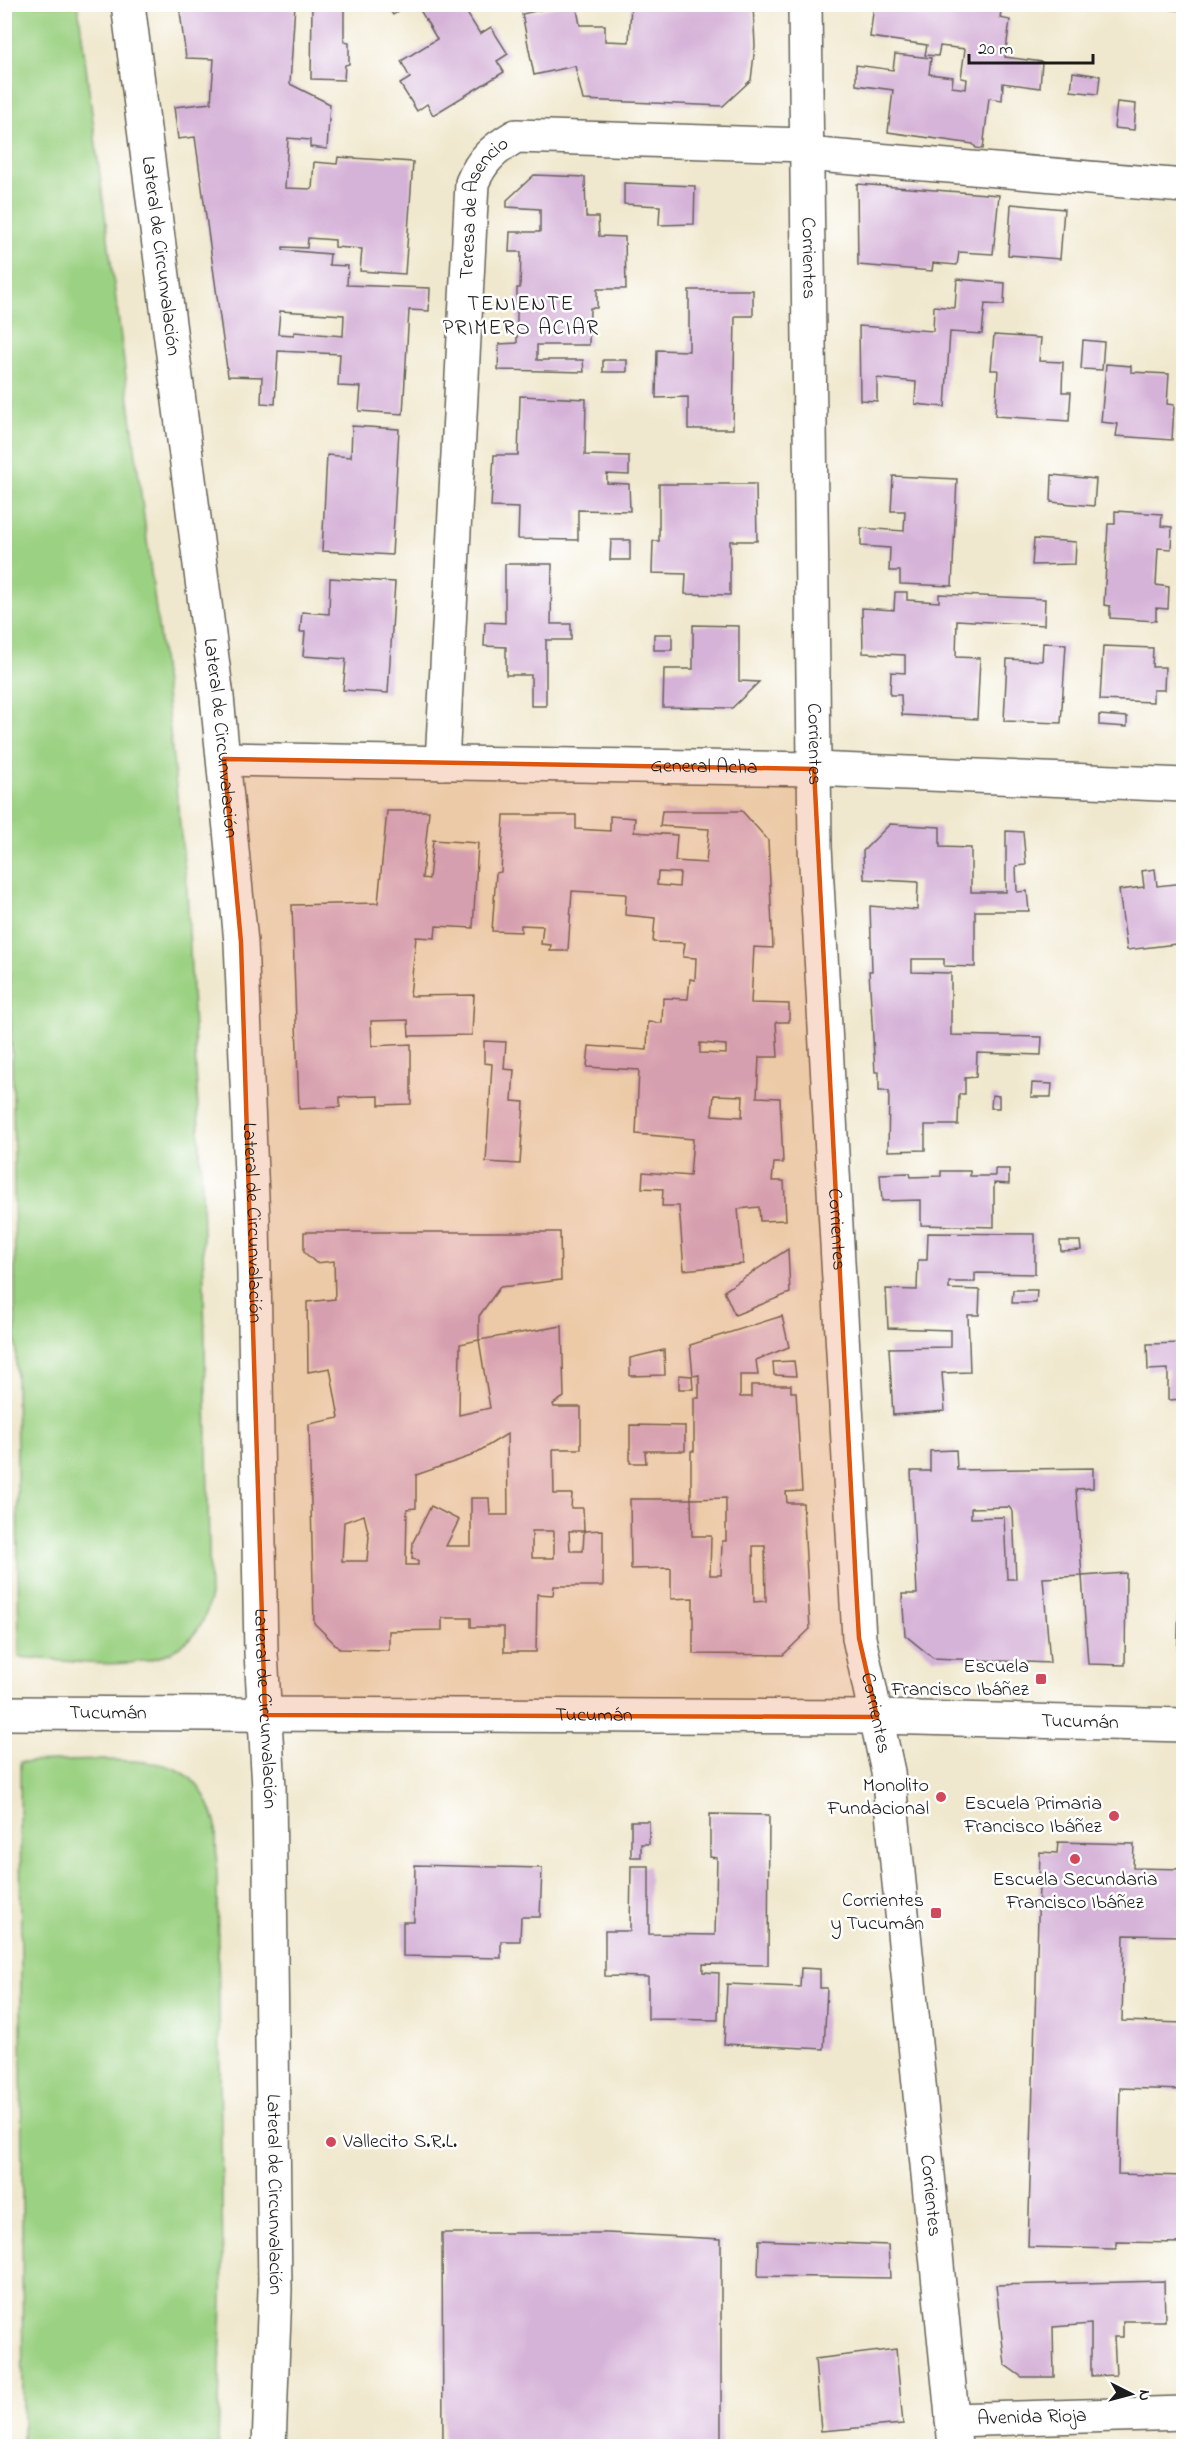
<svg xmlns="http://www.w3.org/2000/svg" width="1188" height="2451" font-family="'Indie Flower',sans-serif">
	<rect width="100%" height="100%" fill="#fff"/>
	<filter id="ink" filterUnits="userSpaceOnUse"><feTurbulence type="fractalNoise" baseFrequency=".0167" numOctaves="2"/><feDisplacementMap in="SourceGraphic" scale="12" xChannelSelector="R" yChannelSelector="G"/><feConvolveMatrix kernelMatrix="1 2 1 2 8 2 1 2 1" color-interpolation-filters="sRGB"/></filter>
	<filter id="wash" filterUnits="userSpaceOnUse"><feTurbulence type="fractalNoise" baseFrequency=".008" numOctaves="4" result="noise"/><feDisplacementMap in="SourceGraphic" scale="24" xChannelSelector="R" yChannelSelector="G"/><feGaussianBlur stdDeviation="1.35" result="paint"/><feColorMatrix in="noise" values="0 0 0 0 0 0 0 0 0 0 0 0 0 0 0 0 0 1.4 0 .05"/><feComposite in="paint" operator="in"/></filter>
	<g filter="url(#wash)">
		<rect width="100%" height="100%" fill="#f0e8ce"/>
		<g fill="#9bd182" stroke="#5c764f" stroke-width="1.5">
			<path d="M4,5H78L162,657L187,890L202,1191L210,1600C191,1687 84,1661 19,1657L13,1092L4,825Z"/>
			<path d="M106,1760C163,1762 198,1760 216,1825L223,2258L218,2446H23L20,1762Z"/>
		</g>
		<g id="blocks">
			<g fill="#d5b2d8" fill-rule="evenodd">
				<path d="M179,4H295L290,84L330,104L327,149L310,147V140L288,138L285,188L312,189L314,162L337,164L338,157L413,162L405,274L360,271L362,249L335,247V240L308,238L307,248L283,247V250L330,254L329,265L348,266L347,285L430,288L429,311L409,310L403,414L359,411L361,387L338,386L340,354L278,351L275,404L261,403L262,377L228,376L195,137L178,139L174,107L211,103L214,59L186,58ZM280,311L344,315L343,336L294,332V335L278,334Z"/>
				<polygon points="312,4 344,4 344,42 349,43 349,64 345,65 344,80 311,79"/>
				<polygon points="386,4 409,4 393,15"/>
				<polygon points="428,4 432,4 438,13 452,5 462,5 480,34 491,27 508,54 497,61 504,72 433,115 427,104 417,111 400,84 410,78 401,61 437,39 420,10"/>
				<polygon points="566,4 576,4 580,25 605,25 605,41 629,42 631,4 753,4 755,46 751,80 723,106 583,100 575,66 534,75 522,14"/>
				<polygon points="874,4 1002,4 1000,18 1010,20 1005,57 1042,62 1040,88 1003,83 1002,100 989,98 983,149 976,148 973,144 888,132 893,90 856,85 856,65 893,70 895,54 931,58 929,74 953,77 952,87 966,89 967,79 961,78 965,49 940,46 938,56 925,55 927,45 870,37"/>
				<polygon points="1169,4 1184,4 1184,11 1168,9"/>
				<polygon points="1073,72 1100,76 1098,94 1071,91"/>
				<polygon points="1117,102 1136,104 1134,130 1114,128"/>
				<polygon points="534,175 585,177 586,217 598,217 599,236 625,237 626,289 597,289 597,308 590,308 589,345 537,345 537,360 583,360 584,372 498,370 499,344 517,343 517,288 520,288 521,252 509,252 510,232 540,232 540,209 507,207 507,200"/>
				<polygon points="624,183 695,186 694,224 659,225 660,206 624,204"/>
				<polygon points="857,184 999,195 993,254 959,252 957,265 933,263 932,271 858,265"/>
				<polygon points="1011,204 1064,209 1060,259 1008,255"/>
				<polygon points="957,279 1005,283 1004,305 985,304 982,334 950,332 945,407 915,404 916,382 877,378 877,401 860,400 859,326 933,331 934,306 955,308"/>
				<polygon points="689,290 753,290 753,316 735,316 733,429 688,429 688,397 656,398 657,350 689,351"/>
				<polygon points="994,335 1041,338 1039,361 1063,362 1062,392 1071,392 1069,421 995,416 998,370 991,370"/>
				<polygon points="1083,340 1104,342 1102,370 1081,369"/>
				<rect x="603" y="360" width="24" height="12"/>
				<polygon points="1106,364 1131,366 1131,372 1169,374 1167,404 1174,405 1172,440 1116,436 1118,424 1101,422"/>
				<polygon points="520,396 586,399 585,455 629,456 629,475 607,474 607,483 629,484 630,511 578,510 578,540 518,539 519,508 491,507 494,455 518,455"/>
				<polygon points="352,426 399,429 392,555 322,551 327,455 351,457"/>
				<polygon points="1052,475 1096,479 1094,506 1051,502"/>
				<polygon points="893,476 957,479 952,586 900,584 900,571 889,571 890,548 861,546 861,528 904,531 905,511 891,511"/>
				<polygon points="659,484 756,484 757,541 730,541 730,595 685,594 686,574 652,573 653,541 659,541"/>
				<polygon points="1115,511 1162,514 1161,526 1172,527 1171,549 1158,548 1156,585 1169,587 1168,609 1156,608 1156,621 1110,618 1110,606 1104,605 1108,524 1115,524"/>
				<polygon points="1034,539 1076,542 1075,564 1032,565"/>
				<polygon points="611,540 630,540 630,560 610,560"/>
				<polygon points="505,564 552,564 551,624 571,624 571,640 546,640 546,706 531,706 531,675 506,675 506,647 484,646 485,622 505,623"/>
				<polygon points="330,578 395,582 388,693 343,690 346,659 303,656 305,632 300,632 302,612 329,614"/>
				<polygon points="895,592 907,592 907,600 939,602 939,594 1045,599 1044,625 957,620 956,657 980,658 977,719 902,715 901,695 890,695 891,672 905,673 905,655 863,653 862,608 894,610"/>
				<polygon points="693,625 739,626 739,681 759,682 732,708 663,707 664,669 693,669"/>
				<rect x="654" y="634" width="18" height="16"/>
				<polygon points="1043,643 1066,644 1061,723 1004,721 1007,659 1042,661"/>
				<polygon points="1103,646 1153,648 1152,667 1165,667 1164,690 1153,690 1153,702 1100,700"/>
				<polygon points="1099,715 1127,717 1127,727 1099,725"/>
				<polygon points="387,811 429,811 422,878 429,879 433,840 478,843 473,928 436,926 435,938 416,937 410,996 474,995 472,1035 409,1036 408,1020 371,1021 372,1046 411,1044 411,1104 379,1105 379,1096 340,1097 340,1107 299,1109 292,905 378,903"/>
				<path d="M662,811H742L768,840L773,948L754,947L751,1003L789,1004V1022H776L778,1057H759L757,1097L780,1098L783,1163H774L772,1181H784L786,1220L760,1221L759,1207L738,1209L743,1264L684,1270L679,1206H662L663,1189L642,1188L643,1172L690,1176L693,1139L636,1134L639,1070L587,1067L589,1046L647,1050L648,1022L662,1023L663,998L688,999L690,979L695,980L696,958L683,957L685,943L653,942L655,918L625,915L626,894L572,891L568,951H550L551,945L541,944L543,926L521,925V932L492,931L496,873L501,872L504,815H576V829L610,831V816L635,818L634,832L677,835L675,861L706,863L709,829L660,826ZM658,872L680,873L679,887L657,885ZM700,1043L726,1045V1054L700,1053ZM714,1095L743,1096L742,1117L712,1115Z"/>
				<polygon points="890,824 940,827 940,847 971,848 971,892 1006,892 1006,831 1023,832 1026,865 1016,866 1017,892 1027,891 1029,911 975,911 975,967 944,966 944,959 912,959 912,972 951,973 951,1035 1042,1037 1041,1055 977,1053 976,1077 965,1078 965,1094 959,1094 958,1125 925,1125 925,1150 888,1151 889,1091 879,1091 879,1072 875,1072 869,971 872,971 870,906 917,910 918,882 864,879 863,851"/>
				<polygon points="1155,869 1157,886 1184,883 1184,943 1127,950 1119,890 1144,887 1142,871"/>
				<polygon points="484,1041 506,1042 504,1069 514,1070 512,1101 524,1102 520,1164 486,1162 492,1064 484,1063"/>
				<polygon points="1032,1083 1052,1084 1051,1097 1031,1097"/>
				<polygon points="992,1095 999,1096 999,1108 991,1108"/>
				<polygon points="995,1169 1009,1169 1009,1184 994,1183 994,1227 921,1225 921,1200 882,1201 880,1174 910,1173 911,1177 941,1176 941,1171 970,1171 970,1176 995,1176"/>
				<path d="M304,1232H560L561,1280L500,1287L479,1316V1340L460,1344L459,1415L490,1408L479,1340L562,1326L564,1397L553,1404L554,1407H581V1449H553L554,1494H572L571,1508H583L584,1531H569L570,1551H583L584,1531L603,1530V1586H554L553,1595L537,1594L536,1652H504V1627H471V1618H442V1630L389,1631V1650L340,1649L314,1623L309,1424L339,1418L330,1368L308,1372L307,1302L335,1299L334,1261L316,1263L304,1252ZM507,1434L508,1515H490L489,1498H471V1546H446L459,1520L431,1506L413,1542L412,1559L418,1560V1565H406L407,1509L416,1508V1475L471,1456ZM364,1515L369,1536L367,1561H342L344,1522ZM532,1531H554V1558H532Z"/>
				<polygon points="928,1233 1035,1234 1035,1274 975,1273 975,1282 949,1282 949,1289 980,1290 979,1315 968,1315 970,1372 942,1373 945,1411 893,1415 889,1348 951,1347 951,1330 888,1328 886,1289 917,1290 918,1260 927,1260"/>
				<polygon points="1060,1241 1080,1241 1081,1250 1061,1251"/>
				<polygon points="788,1249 790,1293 735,1315 724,1291"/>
				<polygon points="1013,1290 1037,1290 1036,1303 1012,1303"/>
				<path d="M782,1316L789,1347L756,1360L758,1375H740V1397H751V1385H791V1392H796L802,1491L786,1492L787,1503H803L810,1629L783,1655L693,1654V1598L671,1599V1568L631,1569L630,1499H691V1451H694V1398H699V1375L693,1376L690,1345ZM726,1498V1541H722L721,1575H710L711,1536H692L691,1499ZM753,1546H765L766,1601L754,1602Z"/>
				<polygon points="1184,1343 1184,1399 1168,1400 1168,1369 1148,1370 1147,1344"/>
				<polygon points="664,1350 665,1375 630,1376 630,1358"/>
				<polygon points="794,1361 796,1376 774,1375 773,1362"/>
				<polygon points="679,1375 692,1376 693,1389 679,1389"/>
				<polygon points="630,1425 685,1426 685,1451 645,1451 646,1463 630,1463"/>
				<path d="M956,1450L957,1470L1093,1468V1488L1076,1489L1082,1576L1043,1578L1050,1663L933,1658L905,1635L902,1594H917L911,1471H930V1451ZM1009,1507L1013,1512L1016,1579H1007L1004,1517L971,1518V1508Z"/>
				<polygon points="1180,1567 1184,1567 1184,1667 1177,1667"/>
				<polygon points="1126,1573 1125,1665 1088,1664 1082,1576"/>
				<polygon points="710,1814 769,1815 768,1965 703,1964 703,1972 719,1973 718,2020 648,2019 648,1977 605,1976 605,1931 630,1931 631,1866 649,1866 649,1934 715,1935 717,1858 710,1857"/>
				<polygon points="631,1821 649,1821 649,1844 641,1844 641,1857 631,1857"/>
				<polygon points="1058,1842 1134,1844 1133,1868 1184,1869 1184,1936 1124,1935 1122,2021 1184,2023 1184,2090 1120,2088 1118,2174 1184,2176 1184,2243 1116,2242 1116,2249 1028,2247 1040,1852 1057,1853"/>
				<polygon points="415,1865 542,1868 540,1917 521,1917 520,1941 501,1941 501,1958 403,1956 403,1922 414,1922"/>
				<polygon points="801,1968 820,1969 820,1988 827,1988 824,2049 724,2044 727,1984 800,1987"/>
				<polygon points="442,2233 607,2233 721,2239 721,2446 443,2446"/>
				<polygon points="759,2240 888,2245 890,2278 758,2276"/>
				<polygon points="1164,2281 1165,2321 1123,2321 1123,2337 1114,2337 1116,2375 1091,2376 1091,2324 1053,2327 1054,2377 1022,2377 1005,2365 996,2285"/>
				<polygon points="896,2349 903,2424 821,2431 815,2359"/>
			</g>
		</g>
	</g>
	<g filter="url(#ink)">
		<use href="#blocks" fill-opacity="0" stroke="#66635a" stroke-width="1.5"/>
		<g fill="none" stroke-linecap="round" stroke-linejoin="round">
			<defs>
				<g id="minor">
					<path id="s1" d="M805,4L815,847L856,1586L859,1638L888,1772L955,2446"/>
					<polyline points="806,154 1184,186"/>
					<path id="s2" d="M224,759L814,769L1184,785"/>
					<path id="s3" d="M442,763L472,183C482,159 494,149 516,136L807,145"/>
					<path id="s4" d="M952,2420L1184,2413"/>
				</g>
				<g id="tertiary">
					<path id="s5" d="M128,4L217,697L241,942L253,1220L261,1653L269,1788L275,2290L269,2446"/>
					<path id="s6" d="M4,1713L877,1717L1184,1725"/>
				</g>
			</defs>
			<use href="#minor" stroke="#66635a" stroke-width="36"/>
			<use href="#tertiary" stroke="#66635a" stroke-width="36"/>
			<use href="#minor" stroke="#fff" stroke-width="33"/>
			<use href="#tertiary" stroke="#fff" stroke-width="33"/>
		</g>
	</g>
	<path fill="#de560d" fill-opacity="0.2" stroke="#de560d" stroke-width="4.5" stroke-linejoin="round" d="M224,759L814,769L856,1586L859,1638L877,1717L265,1715L241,942Z"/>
	<g fill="#d1495b" stroke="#fff" stroke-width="2">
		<rect x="1035" y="1673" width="12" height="12" rx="3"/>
		<circle cx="941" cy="1797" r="6"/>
		<circle cx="1114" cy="1816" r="6"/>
		<circle cx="1075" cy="1859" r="6"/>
		<rect x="930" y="1907" width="12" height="12" rx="3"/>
		<circle cx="331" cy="2142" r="6"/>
	</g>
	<g text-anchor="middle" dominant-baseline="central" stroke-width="5" stroke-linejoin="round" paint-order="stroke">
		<g font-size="20" fill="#1c1c1c" stroke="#fff">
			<text stroke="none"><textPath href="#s3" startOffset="560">Teresa de Asencio</textPath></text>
			<text stroke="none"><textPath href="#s5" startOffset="254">Lateral de Circunvalación</textPath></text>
			<text stroke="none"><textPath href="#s1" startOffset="254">Corrientes</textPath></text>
			<text stroke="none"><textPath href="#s5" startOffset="740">Lateral de Circunvalación</textPath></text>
			<text stroke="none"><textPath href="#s1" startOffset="740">Corrientes</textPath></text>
			<text stroke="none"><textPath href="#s2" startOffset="480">General Acha</textPath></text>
			<text stroke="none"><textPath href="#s5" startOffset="1226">Lateral de Circunvalación</textPath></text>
			<text stroke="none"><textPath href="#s1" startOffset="1226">Corrientes</textPath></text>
			<text stroke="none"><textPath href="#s5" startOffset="1712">Lateral de Circunvalación</textPath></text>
			<text stroke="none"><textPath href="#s1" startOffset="1712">Corrientes</textPath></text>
			<text stroke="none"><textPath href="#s6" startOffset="104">Tucumán</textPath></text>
			<text stroke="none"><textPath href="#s6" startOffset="590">Tucumán</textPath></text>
			<text stroke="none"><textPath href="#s6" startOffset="1076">Tucumán</textPath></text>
			<text stroke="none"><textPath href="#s5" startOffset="2198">Lateral de Circunvalación</textPath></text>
			<text stroke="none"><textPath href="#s1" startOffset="2198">Corrientes</textPath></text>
			<text stroke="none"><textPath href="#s4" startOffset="80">Avenida Rioja</textPath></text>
		</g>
		<g font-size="20" fill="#1c1c1c" stroke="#fff" text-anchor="end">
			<text x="1029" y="1667">Escuela<tspan x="1029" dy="23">Francisco Ibáñez</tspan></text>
			<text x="929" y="1786">Monolito<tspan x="929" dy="23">Fundacional</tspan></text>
			<text x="1102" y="1804">Escuela Primaria<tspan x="1102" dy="23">Francisco Ibáñez</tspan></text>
			<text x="1075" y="1880" text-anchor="middle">Escuela Secundaria<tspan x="1075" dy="23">Francisco Ibáñez</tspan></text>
			<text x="924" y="1901">Corrientes<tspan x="924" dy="23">y Tucumán</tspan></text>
			<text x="343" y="2142" text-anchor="start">Vallecito S.R.L.</text>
		</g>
		<g font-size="21" letter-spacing="1.5" fill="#1c1c1c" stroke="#fff">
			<text x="521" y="305">TENIENTE<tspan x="521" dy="24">PRIMERO ACIAR</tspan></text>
		</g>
	</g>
	<rect width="1188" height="2451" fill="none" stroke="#fff" stroke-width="24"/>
	<g transform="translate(1131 2394) rotate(96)" stroke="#ffffff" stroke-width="4.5" paint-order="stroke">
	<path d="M0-4.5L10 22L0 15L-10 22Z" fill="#1c1c1c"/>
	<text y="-9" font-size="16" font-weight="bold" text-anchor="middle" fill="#1c1c1c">N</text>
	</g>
	<path d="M969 54v9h124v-9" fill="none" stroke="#1c1c1c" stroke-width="3"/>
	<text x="978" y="54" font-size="18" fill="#1c1c1c" stroke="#ffffff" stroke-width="4.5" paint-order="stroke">20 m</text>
</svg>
